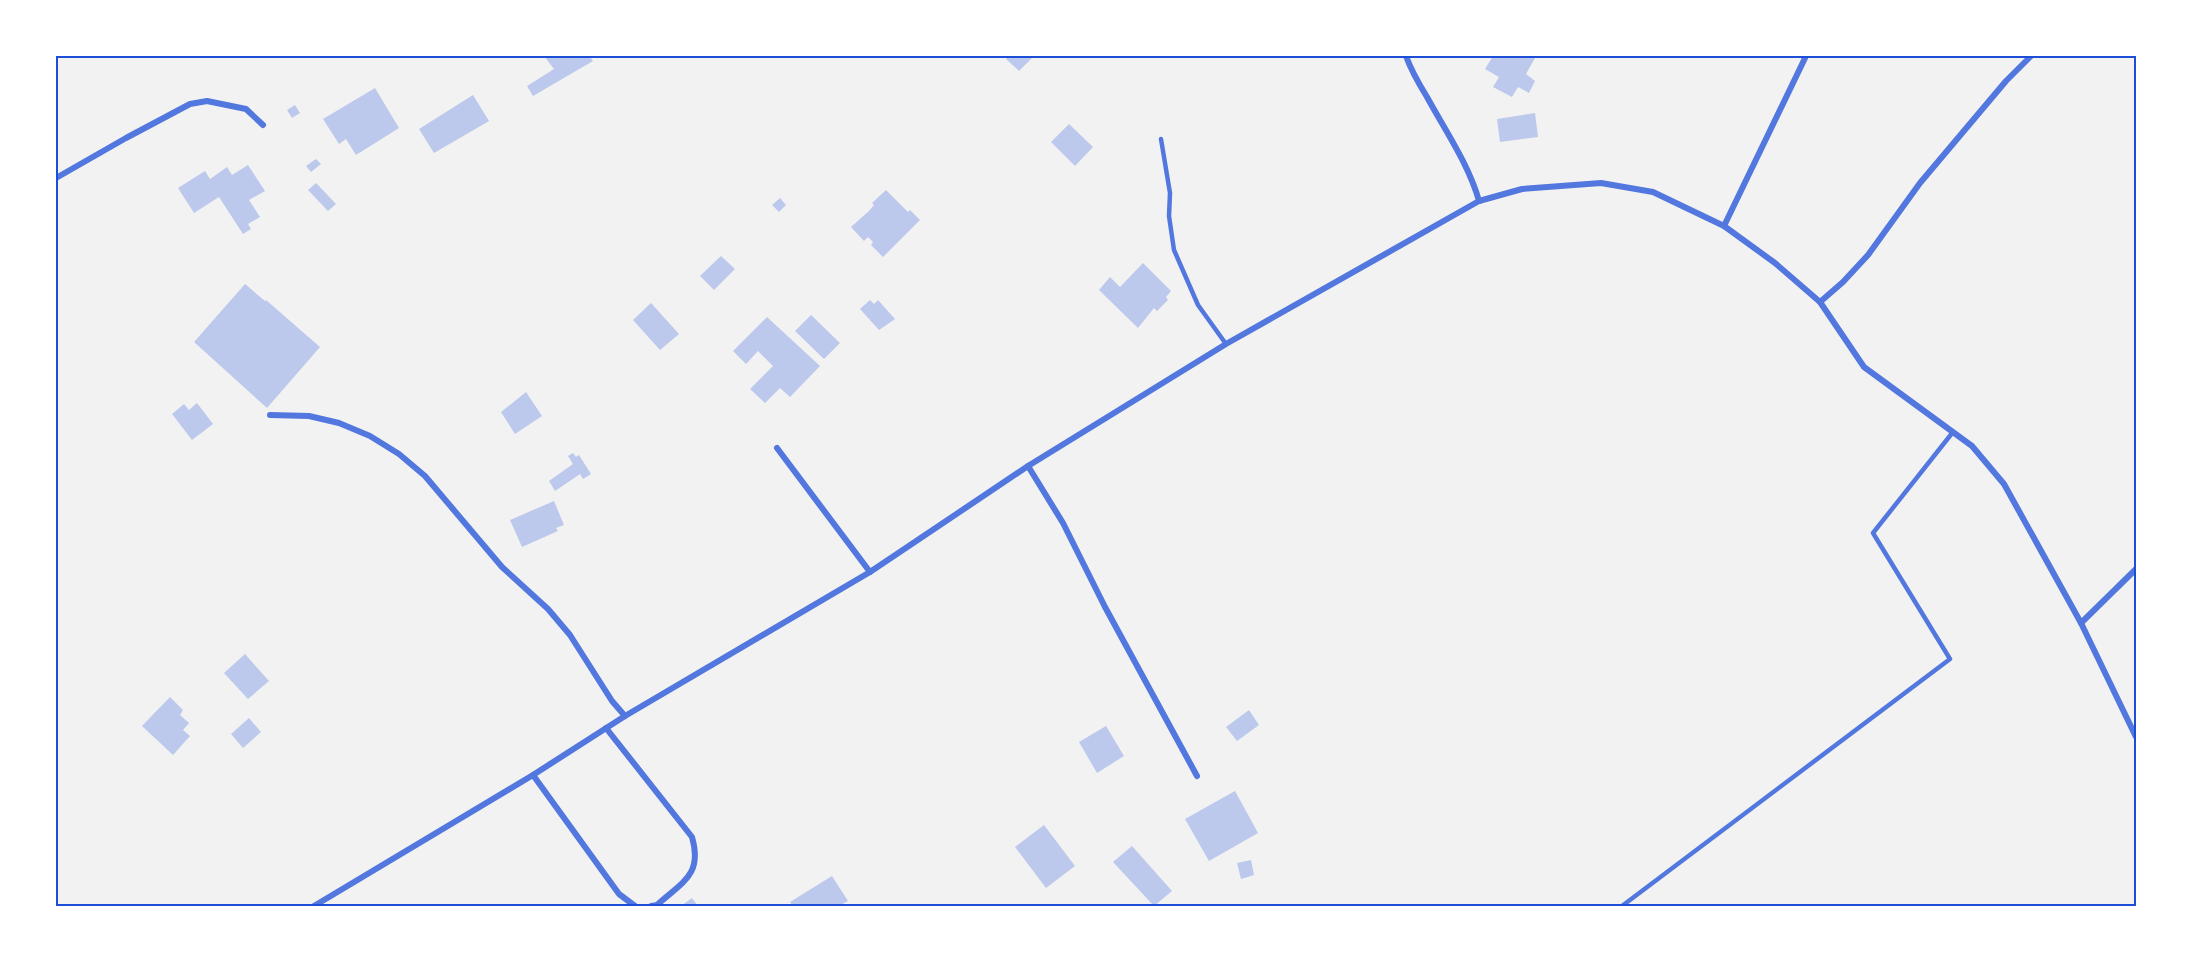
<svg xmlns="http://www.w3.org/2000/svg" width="2192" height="962" font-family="Lato,sans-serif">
	<rect width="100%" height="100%" fill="#f2f2f2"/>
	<g fill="#bdc9ec">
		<polygon points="544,56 589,56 593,61 533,96 527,86 554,69"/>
		<polygon points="1009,56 1034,56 1019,71 1006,59"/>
		<polygon points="1493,56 1536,56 1526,74 1535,81 1529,93 1518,87 1512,97 1493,87 1499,77 1485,69"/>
		<polygon points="375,88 399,128 356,155 346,139 339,144 323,119"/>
		<polygon points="473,95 489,121 434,153 419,129"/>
		<polygon points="295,105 300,113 292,118 287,110"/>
		<polygon points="1535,113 1538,137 1500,142 1497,119"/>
		<polygon points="1069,124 1093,147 1075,166 1051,142"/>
		<polygon points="316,159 321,164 311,172 306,166"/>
		<polygon points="248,165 265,191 249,200 260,217 248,224 251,229 243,234 219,197 194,213 178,188 205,171 210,179 227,167 232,175"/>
		<polygon points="316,183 336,204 328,211 308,190"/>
		<polygon points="886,190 908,212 910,210 920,220 883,257 871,245 873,242 868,237 864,241 851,227 869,211 874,205 872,203"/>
		<polygon points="780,198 786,205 779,212 772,205"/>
		<polygon points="721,256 735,269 714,290 700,276"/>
		<polygon points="1143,263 1171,291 1166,297 1168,300 1157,311 1154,308 1138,328 1099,290 1110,277 1120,287"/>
		<polygon points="245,284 265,301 266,300 320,347 267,408 194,342"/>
		<polygon points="870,300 874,304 878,300 895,319 879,330 860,309"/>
		<polygon points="651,303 679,334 660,350 633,320"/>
		<polygon points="811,315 840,343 824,359 795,331"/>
		<polygon points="767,317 820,366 790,397 780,388 765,403 750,389 773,366 758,351 746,364 733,351"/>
		<polygon points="526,392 542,416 515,434 501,412"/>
		<polygon points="197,403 213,424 192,440 172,414 184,404 189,410"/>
		<polygon points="573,453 576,457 579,455 591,474 583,479 580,474 555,491 549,481 573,464 568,456"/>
		<polygon points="554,501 564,525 556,528 558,531 522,547 510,520"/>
		<polygon points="245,654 269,681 248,699 224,673"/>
		<polygon points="170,697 183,710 180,715 189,723 183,730 190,736 173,755 142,726"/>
		<polygon points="1249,710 1259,725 1237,741 1226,727"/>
		<polygon points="249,718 261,732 243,748 231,734"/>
		<polygon points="1106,726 1124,756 1097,773 1079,742"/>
		<polygon points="1235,791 1258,833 1209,861 1185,819"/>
		<polygon points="1044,825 1075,866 1046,888 1015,847"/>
		<polygon points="1132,846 1172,891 1154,906 1113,862"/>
		<polygon points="1251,860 1254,875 1241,879 1237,863"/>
		<polygon points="832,876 848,901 839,906 793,906 790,902"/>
		<polygon points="692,898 698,906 681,906"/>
	</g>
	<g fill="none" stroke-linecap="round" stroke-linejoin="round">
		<g stroke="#5277de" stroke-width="4.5">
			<polyline points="1161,139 1170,193 1169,216 1174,250 1198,305 1226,344"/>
			<polyline points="1622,906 1950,659 1873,533 1953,432"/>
		</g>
		<g stroke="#5277de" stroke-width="6">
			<path d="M1406,56C1411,70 1419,84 1427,97C1445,130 1469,165 1479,201"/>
			<polyline points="56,178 126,138 190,104 207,101 246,109 263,125"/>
			<polyline points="1724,226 1806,56"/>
			<polyline points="1820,302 1843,282 1868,255 1920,183 2006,81 2031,56"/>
			<polyline points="270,415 309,416 339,423 370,436 399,454 425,476 502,567 548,609 570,635 612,701 625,716"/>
			<polyline points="777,448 870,572"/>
			<polyline points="1028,466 1063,523 1105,607 1197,776"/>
			<polyline points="2081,623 2136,569"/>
			<path d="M606,728L692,837C703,875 682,882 657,905L651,906"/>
			<polyline points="533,775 619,894 635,906"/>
			<polyline points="314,906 533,775 625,716 870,572 1028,466 1226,344 1479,201 1522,189 1601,183 1653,192 1724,226 1775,263 1820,302 1864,367 1972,446 2004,484 2081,623 2136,737"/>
		</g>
	</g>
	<rect width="2192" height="962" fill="none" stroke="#ffffff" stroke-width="114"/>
	<rect x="57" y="57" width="2078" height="848" fill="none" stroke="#1d4ed8" stroke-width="2"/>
</svg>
